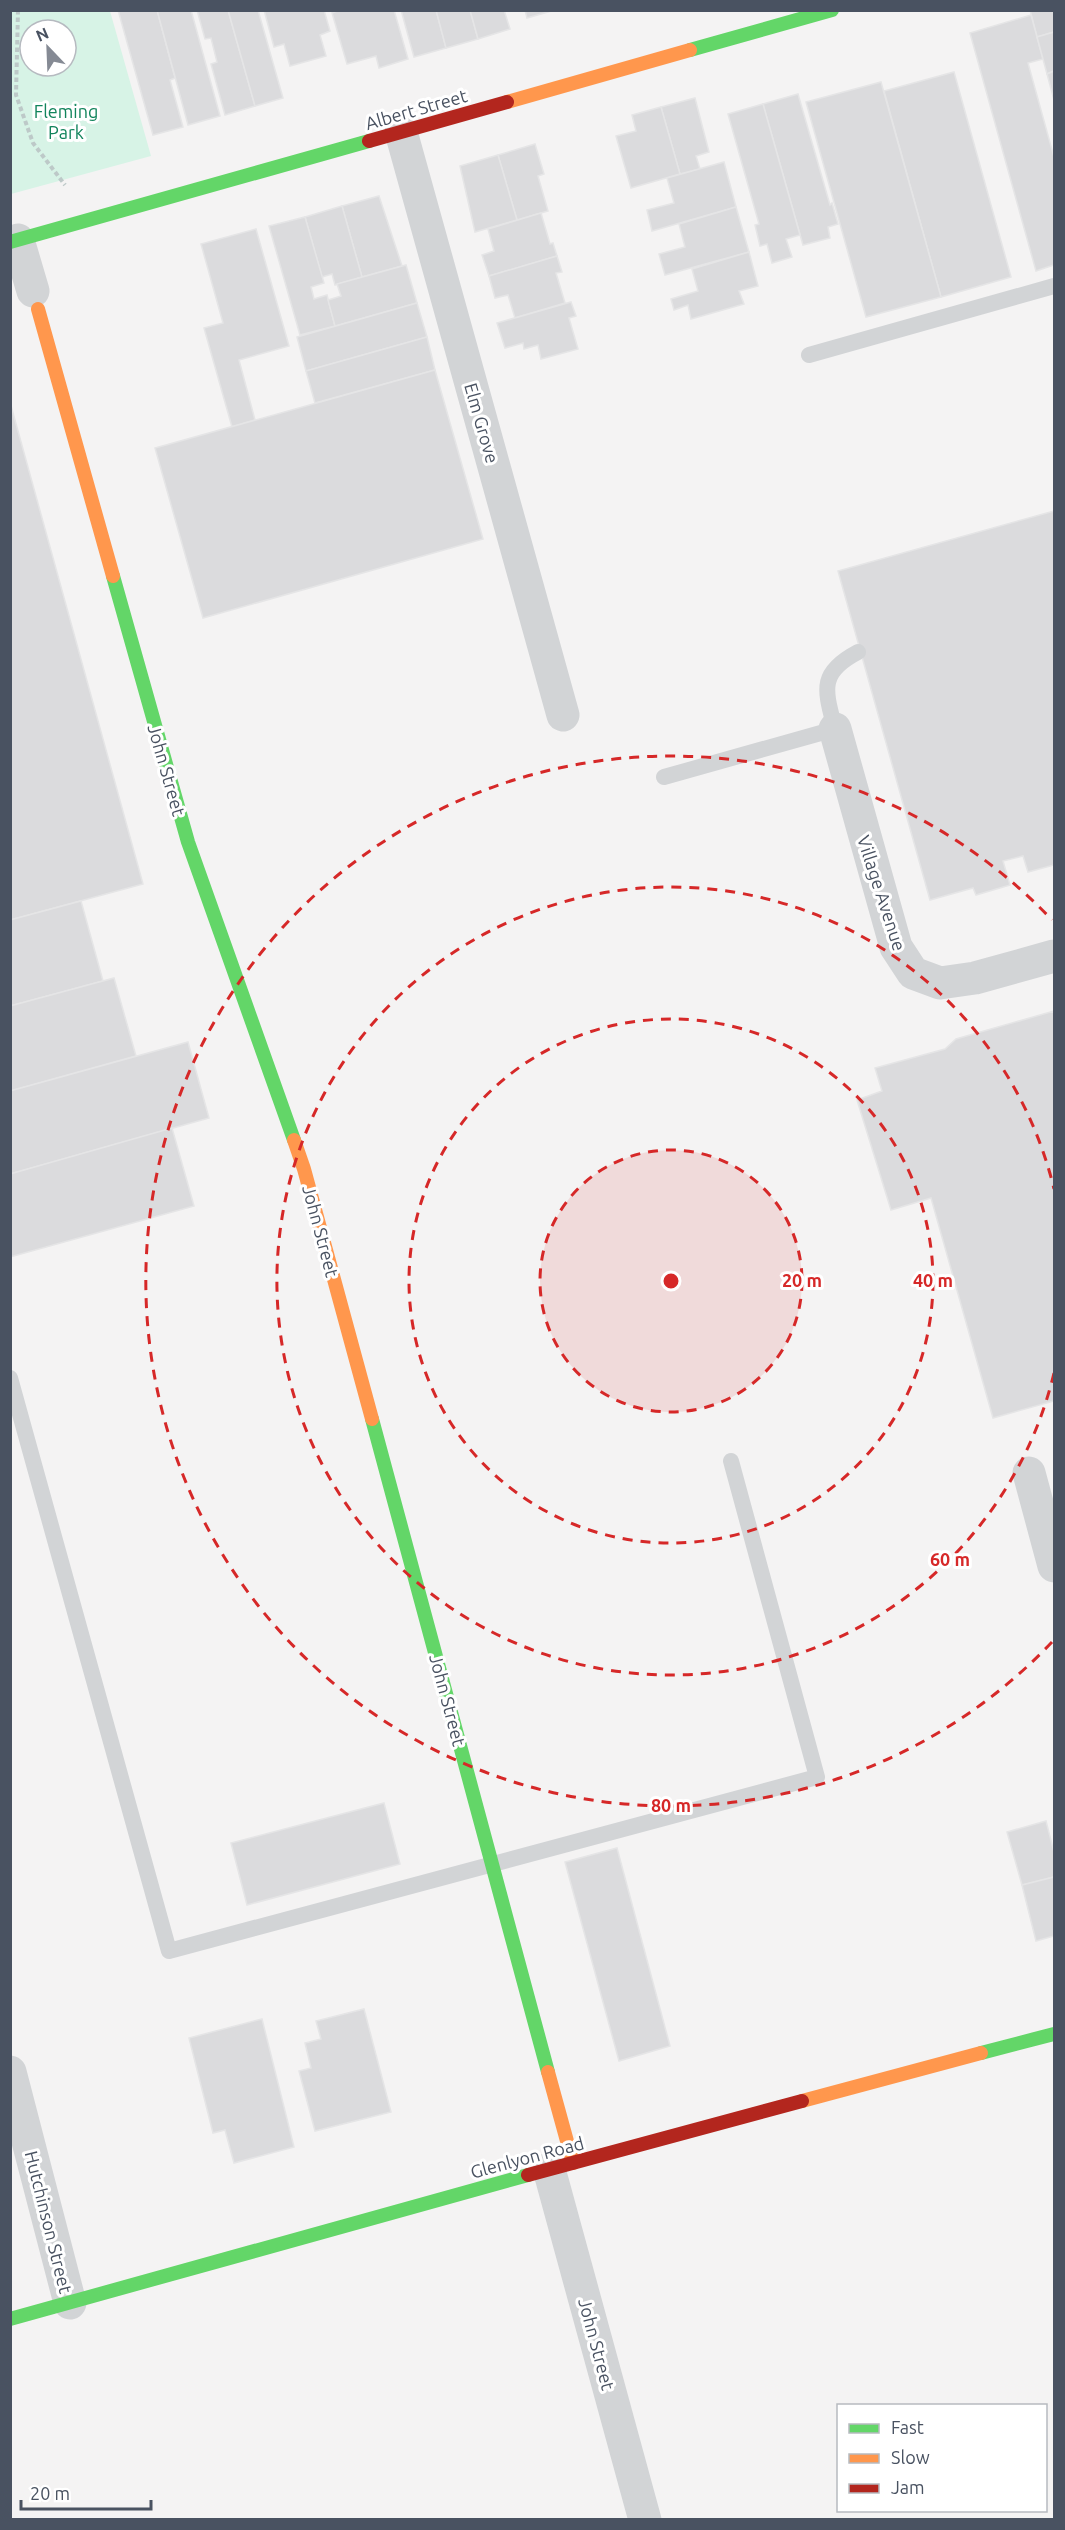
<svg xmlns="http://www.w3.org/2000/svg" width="1065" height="2530" font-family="Ubuntu,sans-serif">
	<rect width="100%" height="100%" fill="#f4f3f3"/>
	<path fill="#d7f3e6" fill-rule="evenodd" d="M11,10L110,11L151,156L11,194ZM30,30H66V66H30Z"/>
	<g fill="#dbdbdd" stroke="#e5e5e6" stroke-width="1.5">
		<polygon points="118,10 157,10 175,78 170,80 183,127 153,135"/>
		<polygon points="157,10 191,10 220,116 188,125"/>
		<polygon points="197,10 228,10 255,106 225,115 211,64 217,62 211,38 205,39"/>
		<polygon points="228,10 258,10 283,98 255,106"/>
		<polygon points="264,10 324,10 330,31 320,35 326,56 290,66 284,44 274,47"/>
		<polygon points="394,10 408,59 379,68 376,56 347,64 332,13 340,10"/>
		<polygon points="401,10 436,10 446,48 414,57"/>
		<polygon points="436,10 470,10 478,39 446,48"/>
		<polygon points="470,10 504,10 510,29 478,39"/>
		<polygon points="525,10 555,10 527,18"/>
		<polygon points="1030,10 1054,10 1054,32 1037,37"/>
		<polygon points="1031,15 1043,59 1028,63 1054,157 1054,265 1036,271 970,33"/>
		<polygon points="1054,32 1054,71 1047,74 1037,37"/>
		<polygon points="1054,71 1054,100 1047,74"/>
		<polygon points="954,72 1011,277 941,297 884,91"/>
		<polygon points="881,82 941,297 866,317 806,102"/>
		<polygon points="798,94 830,205 832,203 838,224 828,227 830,238 803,245 763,104"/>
		<polygon points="695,98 709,152 696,156 700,169 680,174 661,107"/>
		<polygon points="763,104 800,235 786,239 792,257 772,263 767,244 760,246 755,225 759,224 728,114"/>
		<polygon points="661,107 680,174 631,188 616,136 636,131 632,115"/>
		<polygon points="535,144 544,174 538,176 548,211 517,220 498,155"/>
		<polygon points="498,155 517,220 475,232 460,166"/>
		<polygon points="724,162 736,207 652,231 647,210 674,203 667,178"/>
		<polygon points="379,196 402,266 362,277 342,206"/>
		<polygon points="342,206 362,277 335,285 332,274 322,277 305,217"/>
		<polygon points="736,207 749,252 665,275 659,254 685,247 679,224"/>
		<polygon points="541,213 550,244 553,243 557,256 489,276 482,255 494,251 488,229"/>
		<polygon points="305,217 324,283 311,287 314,299 327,295 335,326 300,335 269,226"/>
		<polygon points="256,229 289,346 239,360 255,420 232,427 204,328 223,323 201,244"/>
		<polygon points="749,252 758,286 739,291 744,304 691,319 688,305 674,310 671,299 698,291 692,269"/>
		<polygon points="557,256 562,272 556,273 565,303 515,318 508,295 495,298 489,276"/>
		<polygon points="406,265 417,303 335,326 328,300 341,296 337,284"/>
		<polygon points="571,302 576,316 569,318 578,349 541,359 538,345 524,349 523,343 505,348 497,323"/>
		<polygon points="417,303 427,337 306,371 297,337"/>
		<polygon points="427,337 435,370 315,403 306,371"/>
		<polygon points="435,370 483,539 203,618 155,448"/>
		<polygon points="10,402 143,884 10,920"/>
		<polygon points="1054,511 1054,865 1028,872 1023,856 1003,861 1010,885 976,895 973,888 930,900 838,571"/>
		<polygon points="81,901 103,981 10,1006 10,920"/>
		<polygon points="114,978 136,1056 10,1091 10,1006"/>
		<polygon points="1054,1011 1054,1401 993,1418 931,1198 891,1210 857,1100 882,1091 875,1068 945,1049 956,1039"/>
		<polygon points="188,1042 209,1118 10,1174 10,1091"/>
		<polygon points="172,1128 194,1206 10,1257 10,1174"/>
		<polygon points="384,1803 400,1864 247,1905 231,1843"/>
		<polygon points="1046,1821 1054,1852 1054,1877 1022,1885 1007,1832"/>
		<polygon points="617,1848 670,2046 619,2061 565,1862"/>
		<polygon points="1054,1877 1054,1936 1036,1941 1022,1885"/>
		<polygon points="364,2009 391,2112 315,2131 299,2071 311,2068 305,2043 321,2039 316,2021"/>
		<polygon points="262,2019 294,2147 234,2163 225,2130 213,2133 189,2038"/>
	</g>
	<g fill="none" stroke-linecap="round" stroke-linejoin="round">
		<polyline stroke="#bdc9c8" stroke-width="4" stroke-dasharray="4.5 3" stroke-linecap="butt" points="18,10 16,95 33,143 65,185"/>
		<g stroke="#d2d4d6" stroke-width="16">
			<polyline points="809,355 1054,286"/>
			<path d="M664,777L835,729C825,690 818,673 858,652"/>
			<polyline points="10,1378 169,1951 817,1777 731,1461"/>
		</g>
		<g stroke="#d2d4d6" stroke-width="33">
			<polyline points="401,132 563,715"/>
			<polyline points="18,240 33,291"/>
			<polyline points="835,729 896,947 913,973 940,983 975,978 1054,956"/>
			<polyline points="1029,1473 1054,1566"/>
			<polyline points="10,2072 70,2303"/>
			<polyline points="549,2169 645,2520"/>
		</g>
		<g stroke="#63d668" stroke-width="14">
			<polyline points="690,50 832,10"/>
			<polyline points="10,242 369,141"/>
			<polyline points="113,576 188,842 294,1140"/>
			<polyline points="372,1419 548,2072"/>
			<polyline points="981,2053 1054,2034"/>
			<polyline points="10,2319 528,2175"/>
		</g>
		<g stroke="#ff974d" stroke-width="14">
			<polyline points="507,102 690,50"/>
			<polyline points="38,309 113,576"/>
			<polyline points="294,1140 304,1169 372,1419"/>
			<polyline points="548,2072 573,2163"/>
			<polyline points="802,2101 981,2053"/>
		</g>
		<g stroke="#b3261e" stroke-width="14">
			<polyline points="369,141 507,102"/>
			<polyline points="528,2175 802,2101"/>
		</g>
	</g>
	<circle cx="671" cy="1281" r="131" fill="#d62828" fill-opacity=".12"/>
	<g fill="none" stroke="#d62828" stroke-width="3" stroke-dasharray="10 8">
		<circle cx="671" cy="1281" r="131"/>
		<circle cx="671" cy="1281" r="262"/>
		<path d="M1054 1373A394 394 0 1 1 1054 1189"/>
		<path d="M1052 1642A525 525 0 1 1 1052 920"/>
	</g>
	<g text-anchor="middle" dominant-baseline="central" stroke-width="6" stroke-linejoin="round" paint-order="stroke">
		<g font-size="18" fill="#495261" stroke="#fff">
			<text transform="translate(416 109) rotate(-16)">Albert Street</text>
			<text transform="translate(482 423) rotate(74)">Elm Grove</text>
			<text transform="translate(167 770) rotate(74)">John Street</text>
			<text transform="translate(882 893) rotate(72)">Village Avenue</text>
			<text transform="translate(321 1231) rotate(75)">John Street</text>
			<text transform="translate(448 1700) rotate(75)">John Street</text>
			<text transform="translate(527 2157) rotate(-15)">Glenlyon Road</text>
			<text transform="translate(49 2222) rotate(76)">Hutchinson Street</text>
			<text transform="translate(597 2344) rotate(75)">John Street</text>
		</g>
		<g font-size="18" fill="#12845c" stroke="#fff">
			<text x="66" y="111">Fleming<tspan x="66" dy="21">Park</tspan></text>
		</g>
	</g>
	<circle cx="671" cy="1281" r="9" fill="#d62828" stroke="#fff" stroke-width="3"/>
	<g font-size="18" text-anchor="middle" font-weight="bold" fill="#d62828" stroke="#fff" stroke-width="6" stroke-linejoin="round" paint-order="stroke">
		<text x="802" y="1287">20 m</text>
		<text x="933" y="1287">40 m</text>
		<text x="950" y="1566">60 m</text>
		<text x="671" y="1812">80 m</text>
	</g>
	<rect width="1065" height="2530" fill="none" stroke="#495261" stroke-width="24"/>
	<rect x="837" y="2404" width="210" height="108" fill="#ffffff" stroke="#b6bac0" stroke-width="1.5"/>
	<rect x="849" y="2424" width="30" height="9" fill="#63d668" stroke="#b6bac0" stroke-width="1.5"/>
	<text x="891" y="2434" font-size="18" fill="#495261">Fast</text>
	<rect x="849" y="2454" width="30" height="9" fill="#ff974d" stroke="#b6bac0" stroke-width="1.5"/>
	<text x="891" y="2464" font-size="18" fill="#495261">Slow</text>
	<rect x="849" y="2484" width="30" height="9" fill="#b3261e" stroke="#b6bac0" stroke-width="1.5"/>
	<text x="891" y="2494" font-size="18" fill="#495261">Jam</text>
	<g transform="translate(48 48) rotate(337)"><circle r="28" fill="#ffffff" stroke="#b6bac0" stroke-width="1.5"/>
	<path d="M0-4.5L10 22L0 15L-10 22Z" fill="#858a94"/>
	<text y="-9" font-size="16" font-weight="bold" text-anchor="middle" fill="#495261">N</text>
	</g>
	<path d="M21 2500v9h130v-9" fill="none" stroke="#495261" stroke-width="3"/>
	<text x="30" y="2500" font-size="18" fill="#495261" stroke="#ffffff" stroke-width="4.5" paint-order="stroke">20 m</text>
</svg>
